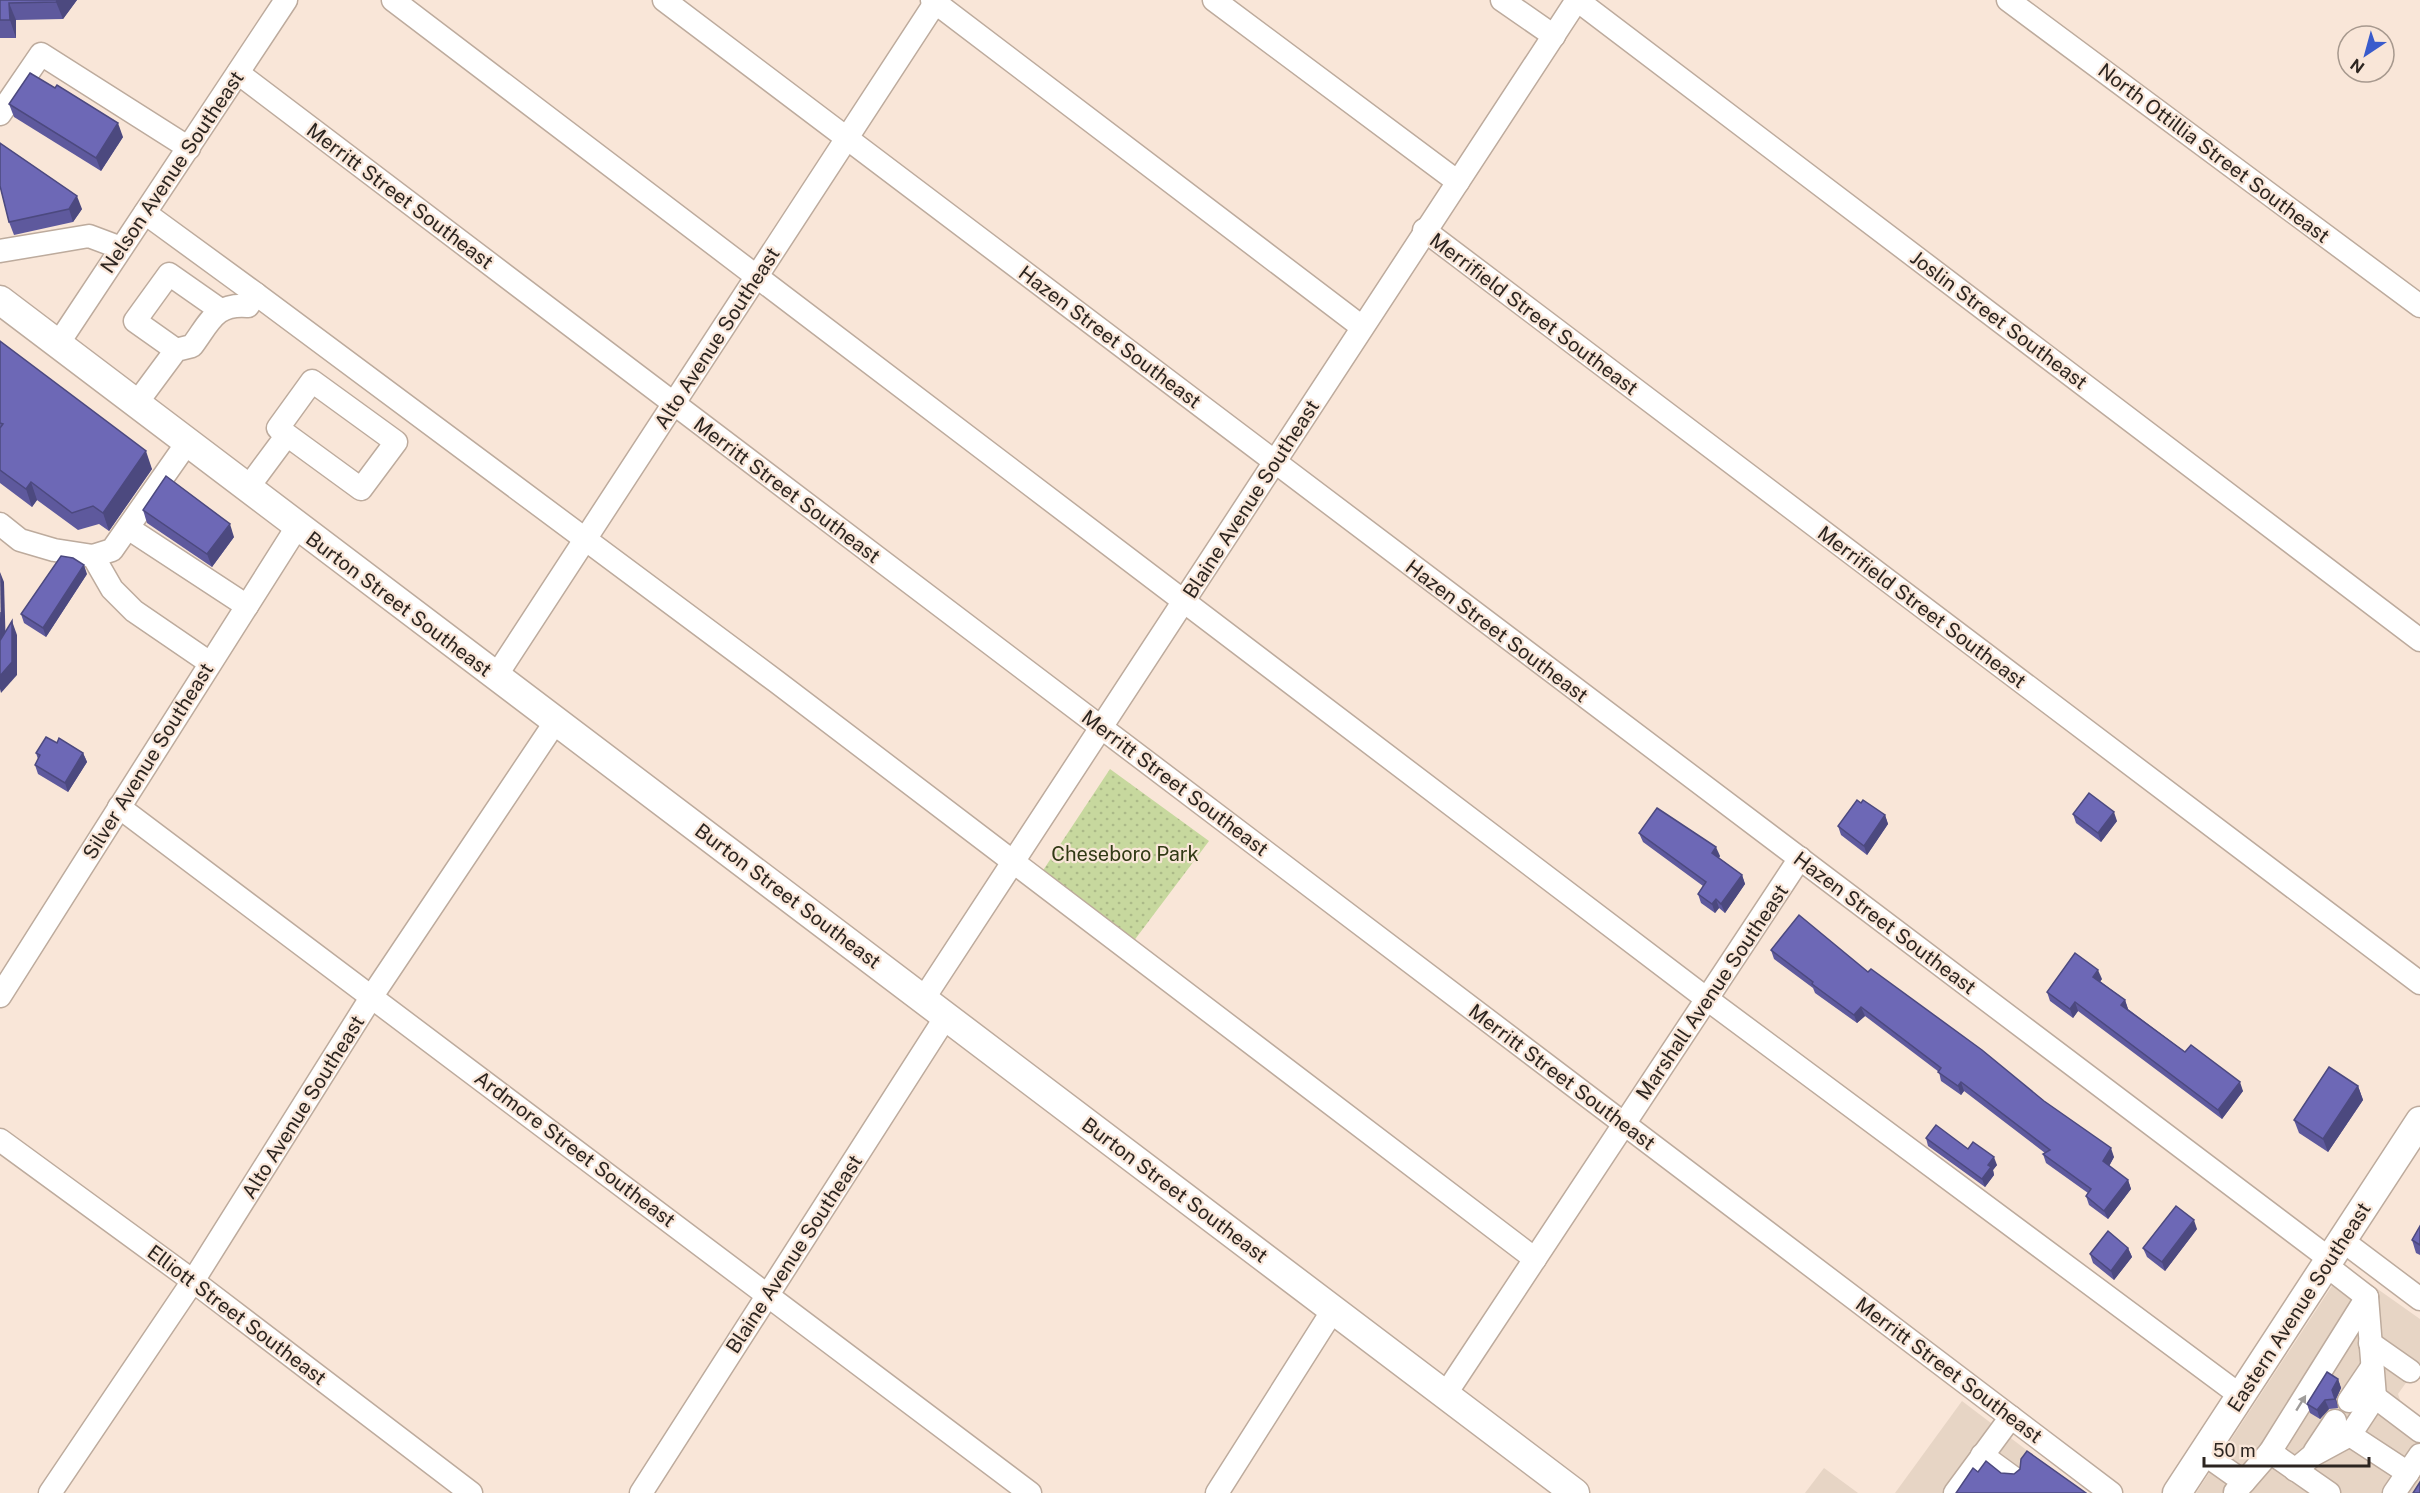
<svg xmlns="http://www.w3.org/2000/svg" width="2420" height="1493" font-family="'Public Sans',sans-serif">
	<defs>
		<pattern id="grass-dots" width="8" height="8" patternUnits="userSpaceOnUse" patternTransform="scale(1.5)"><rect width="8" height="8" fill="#c7d89e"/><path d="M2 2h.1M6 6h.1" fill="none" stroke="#abb988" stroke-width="1.8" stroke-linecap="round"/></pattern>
	</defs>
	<rect width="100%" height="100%" fill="#f9e6d8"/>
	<g fill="#e7d5c5">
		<polygon points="2345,1266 2420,1319 2420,1363 2398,1394 2402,1406 2420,1418 2420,1493 2196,1493"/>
		<polygon points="1962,1401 2083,1493 1895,1493"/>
		<polygon points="1824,1468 1858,1493 1805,1493"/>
	</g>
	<polygon fill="url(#grass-dots)" points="1110,769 1209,841 1130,946 1040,875"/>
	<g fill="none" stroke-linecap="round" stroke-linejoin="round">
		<defs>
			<g id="minor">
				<polyline points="393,0 1707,999 2241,1396"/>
				<polyline points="664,0 2331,1260"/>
				<polyline points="932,0 1362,327"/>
				<polyline points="1214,0 1458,182"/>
				<polyline points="1502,0 1554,36"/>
				<polyline points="1577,0 2420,640"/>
				<polyline points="2008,0 2420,306"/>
				<polyline points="238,73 2111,1493"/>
				<polyline points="0,114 41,54 189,148"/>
				<polyline points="1424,230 2420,983"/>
				<polyline points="0,251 89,236 121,248"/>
				<polyline points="256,294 777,682 1535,1259"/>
				<polyline points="58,344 286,0"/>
				<polyline points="176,350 135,321 169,274 219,309"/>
				<path d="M136,404L176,350L192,346C210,322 215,303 248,306L256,294L145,213"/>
				<polyline points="247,489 287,435 361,489 396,442 312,381 278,428 287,435"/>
				<polyline points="0,524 20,540 54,550 93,556 112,550 187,443"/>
				<polyline points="128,528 247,606"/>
				<polyline points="93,556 112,589 134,611 210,663"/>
				<polyline points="496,676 937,0"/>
				<polyline points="119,807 1030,1493"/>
				<polyline points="0,996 297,527"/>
				<polyline points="924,998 1577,0"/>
				<polyline points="0,1140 193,1281 471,1493"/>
				<polyline points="2343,1241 2420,1299"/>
				<polyline points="2370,1343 2410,1371"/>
				<polyline points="1445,1395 1800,858"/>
				<polyline points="2375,1397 2420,1431"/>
				<polyline points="2349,1401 2372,1367"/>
				<polyline points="2350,1435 2408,1473"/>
				<polyline points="2315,1451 2335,1421"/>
				<polyline points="2270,1452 2367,1297"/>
				<polyline points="2203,1453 2244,1482 2235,1492"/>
				<polyline points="1982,1455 2015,1479"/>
				<polyline points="2295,1470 2313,1455 2350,1435 2375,1397 2367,1297 2327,1266"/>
				<polyline points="2244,1482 2270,1452 2329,1493"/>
				<polyline points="50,1493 193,1281 372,996 556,721"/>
				<polyline points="641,1493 947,1015"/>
				<polyline points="1217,1493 1333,1310"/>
				<polyline points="1955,1493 2011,1417"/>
				<polyline points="2394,1493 2420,1455"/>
			</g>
			<g id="major">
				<polyline points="0,300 1575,1493"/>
				<polyline points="2177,1493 2420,1121"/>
			</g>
		</defs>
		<use href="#minor" stroke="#bdab9d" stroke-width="25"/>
		<use href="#major" stroke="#bdab9d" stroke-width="31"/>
		<use href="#minor" stroke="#fff" stroke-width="22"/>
		<use href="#major" stroke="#fff" stroke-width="28"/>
	</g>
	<g fill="#5e599d">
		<polygon points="0,0 77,0 63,19 16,20 16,38 0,38"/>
		<polygon points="9,104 123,137 101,171 14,117"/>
		<polygon points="0,186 82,209 73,222 14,235 9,222"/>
		<polygon points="0,341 152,469 109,531 99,524 78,530 37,500 32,507 0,483"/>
		<polygon points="143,510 234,537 212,567 147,523"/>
		<polygon points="87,574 46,637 24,623 21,614"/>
		<polygon points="57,743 83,753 87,762 68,792 38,774 35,765 38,759 36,753"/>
		<polygon points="1861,803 1885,815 1888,824 1867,855 1841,835 1838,826"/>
		<polygon points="2073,814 2117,821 2101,842 2076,823"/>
		<polygon points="1639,833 1720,856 1719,858 1742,875 1745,884 1725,913 1719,908 1715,913 1701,903 1698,894 1703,886 1643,842"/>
		<polygon points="1771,950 1868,972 2044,1101 2114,1157 2109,1166 2128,1180 2131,1189 2108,1219 2089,1205 2086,1196 2088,1193 2046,1163 2043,1154 2045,1153 1964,1091 1961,1095 1941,1081 1939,1072 1865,1016 1857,1023 1815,993 1813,988 1774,959"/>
		<polygon points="2102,979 2100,981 2125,1000 2128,1009 2185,1052 2243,1091 2222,1119 2078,1011 2073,1018 2050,1001 2047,992"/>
		<polygon points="2358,1086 2363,1100 2328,1152 2299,1133 2294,1120"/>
		<polygon points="1926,1138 1968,1149 1997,1165 1993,1170 1994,1175 1985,1187 1928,1146"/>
		<polygon points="2420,1226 2420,1255 2416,1253 2412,1240"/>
		<polygon points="2197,1229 2165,1271 2147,1257 2143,1248"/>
		<polygon points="2128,1248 2132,1257 2114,1280 2093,1263 2090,1254"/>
		<polygon points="2338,1379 2341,1388 2336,1399 2338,1408 2329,1409 2320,1419 2310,1413 2307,1404"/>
	</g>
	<g fill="#4c497f">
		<polygon points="58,0 77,0 63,19 56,2"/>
		<polygon points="9,3 16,20 16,38 10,20"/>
		<polygon points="118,123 123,137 101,171 96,158"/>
		<polygon points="77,196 82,209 73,222 69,209"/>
		<polygon points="146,451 152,469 109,531 103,513"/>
		<polygon points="31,482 37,500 32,507 26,489"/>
		<polygon points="230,524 234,537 212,567 207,554"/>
		<polygon points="84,565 87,574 46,637 43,628"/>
		<polygon points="0,572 4,582 6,652 1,639"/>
		<polygon points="12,621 17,635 17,675 1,693 0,689 0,676"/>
		<polygon points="83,753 87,762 68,792 65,783"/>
		<polygon points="2114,812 2117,821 2101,842 2098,833"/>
		<polygon points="1885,815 1888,824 1867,855 1864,846"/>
		<polygon points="1716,847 1720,856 1715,862 1712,853"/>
		<polygon points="1742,875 1745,884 1725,913 1721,904"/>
		<polygon points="1716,899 1719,908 1715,913 1712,904"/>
		<polygon points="2098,970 2102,979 2097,986 2093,977"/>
		<polygon points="2125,1000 2128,1009 2125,1014 2121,1005"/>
		<polygon points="2075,1002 2078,1011 2073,1018 2070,1009"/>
		<polygon points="1861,1007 1865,1016 1857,1023 1854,1015"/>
		<polygon points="1961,1082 1964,1091 1961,1095 1958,1086"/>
		<polygon points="2240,1082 2243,1091 2222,1119 2218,1110"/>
		<polygon points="2358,1086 2363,1100 2328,1152 2323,1139"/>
		<polygon points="2111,1148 2114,1157 2107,1170 2103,1161"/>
		<polygon points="1994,1157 1997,1165 1993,1170 1994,1175 1985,1187 1982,1179 1988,1165"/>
		<polygon points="2128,1180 2131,1189 2108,1219 2104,1211"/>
		<polygon points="2194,1220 2197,1229 2165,1271 2162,1262"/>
		<polygon points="2128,1248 2132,1257 2114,1280 2111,1271"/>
		<polygon points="2338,1379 2341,1388 2336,1399 2338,1408 2332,1390"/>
		<polygon points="2325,1400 2329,1409 2320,1419 2317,1410"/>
	</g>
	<g fill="#6d68b6" stroke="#4c497f" stroke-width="1.5">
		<polygon points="0,0 58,0 56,2 9,3 10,20 0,20"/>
		<polygon points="30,73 55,88 57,85 118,123 96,158 9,104"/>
		<polygon points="0,143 77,196 69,209 9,222 0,186"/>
		<polygon points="0,341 146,451 103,513 93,506 72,513 31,482 26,489 0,470 0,428 3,424 0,423"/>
		<polygon points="166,476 230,524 207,554 143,510"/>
		<polygon points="61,556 73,558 84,565 43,628 21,614"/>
		<polygon points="0,612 1,639 12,621 12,662 0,676"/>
		<polygon points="46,737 57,743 59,738 83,753 65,783 35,765 40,755 36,753"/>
		<polygon points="2089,793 2114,812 2098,833 2073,814"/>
		<polygon points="1857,800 1861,803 1863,800 1885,815 1864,846 1838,826"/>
		<polygon points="1657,808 1716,847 1712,853 1742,875 1721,904 1716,899 1712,904 1698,894 1706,882 1639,833"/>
		<polygon points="1799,915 1868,972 1871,969 1982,1050 2044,1101 2111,1148 2103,1161 2128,1180 2104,1211 2086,1196 2091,1189 2043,1154 2050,1150 1961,1082 1958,1086 1938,1072 1941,1068 1861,1007 1854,1015 1812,984 1813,982 1771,950"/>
		<polygon points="2075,953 2098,970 2093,977 2125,1000 2121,1005 2185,1052 2191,1045 2240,1082 2218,1110 2075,1002 2070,1009 2047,992"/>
		<polygon points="2329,1067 2358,1086 2323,1139 2294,1120"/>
		<polygon points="1936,1125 1968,1149 1973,1142 1994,1157 1988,1165 1991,1167 1982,1179 1926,1138"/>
		<polygon points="2176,1206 2194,1220 2162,1262 2143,1248"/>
		<polygon points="2420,1226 2420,1245 2412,1240"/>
		<polygon points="2108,1231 2128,1248 2111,1271 2090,1254"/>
		<polygon points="2327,1372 2338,1379 2332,1390 2335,1399 2325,1400 2317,1410 2307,1404"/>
		<polygon points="2027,1451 2086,1493 1956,1493 1973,1468 1978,1472 1986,1461 2001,1473 2014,1474 2020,1469 2021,1459"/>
		<polygon points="2420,1482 2420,1493 2413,1493"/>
	</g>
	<defs><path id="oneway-solid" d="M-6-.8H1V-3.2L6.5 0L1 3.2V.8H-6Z" transform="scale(1.5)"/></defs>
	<use fill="#a09d9b" href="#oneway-solid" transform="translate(2301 1403) rotate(-58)"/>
	<g text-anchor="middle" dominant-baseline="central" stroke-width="4.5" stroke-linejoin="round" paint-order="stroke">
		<g font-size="20" fill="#2c2520" stroke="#f9e6d8">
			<text transform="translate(2214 153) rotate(37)">North Ottillia Street Southeast</text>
			<text transform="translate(172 172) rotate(-56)">Nelson Avenue Southeast</text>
			<text transform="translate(400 196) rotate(37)">Merritt Street Southeast</text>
			<text transform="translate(1534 314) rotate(37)">Merrifield Street Southeast</text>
			<text transform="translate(1999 320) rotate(37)">Joslin Street Southeast</text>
			<text transform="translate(1110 337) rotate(37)">Hazen Street Southeast</text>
			<text transform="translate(717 338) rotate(-57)">Alto Avenue Southeast</text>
			<text transform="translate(787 490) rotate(37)">Merritt Street Southeast</text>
			<text transform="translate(1251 499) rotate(-57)">Blaine Avenue Southeast</text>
			<text transform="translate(399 604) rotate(37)">Burton Street Southeast</text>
			<text transform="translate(1922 607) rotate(37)">Merrifield Street Southeast</text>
			<text transform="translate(1497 631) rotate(37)">Hazen Street Southeast</text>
			<text transform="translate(148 761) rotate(-58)">Silver Avenue Southeast</text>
			<text transform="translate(1175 783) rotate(37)">Merritt Street Southeast</text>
			<text transform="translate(788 896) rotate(37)">Burton Street Southeast</text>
			<text transform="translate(1885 923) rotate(37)">Hazen Street Southeast</text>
			<text transform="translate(1712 992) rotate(-56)">Marshall Avenue Southeast</text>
			<text transform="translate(1562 1077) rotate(37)">Merritt Street Southeast</text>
			<text transform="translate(303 1107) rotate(-58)">Alto Avenue Southeast</text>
			<text transform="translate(575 1149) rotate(37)">Ardmore Street Southeast</text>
			<text transform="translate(1175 1190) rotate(37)">Burton Street Southeast</text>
			<text transform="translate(794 1254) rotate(-57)">Blaine Avenue Southeast</text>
			<text transform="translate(2299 1307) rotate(-57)">Eastern Avenue Southeast</text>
			<text transform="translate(237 1315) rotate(37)">Elliott Street Southeast</text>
			<text transform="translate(1949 1370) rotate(37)">Merritt Street Southeast</text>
		</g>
		<g font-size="20" fill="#303914" stroke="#f9e6d8">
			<text x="1125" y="854">Cheseboro Park</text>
		</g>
	</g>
	<g transform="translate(2366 54) rotate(216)"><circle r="28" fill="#f9e6d8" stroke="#a7998e" stroke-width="1.5"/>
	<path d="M0-4.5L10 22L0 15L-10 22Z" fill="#395bcc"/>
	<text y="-9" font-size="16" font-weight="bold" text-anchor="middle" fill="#2c2520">N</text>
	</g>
	<path d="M2204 1457v9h165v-9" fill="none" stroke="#2c2520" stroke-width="3"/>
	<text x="2213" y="1457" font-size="18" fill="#2c2520" stroke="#f9e6d8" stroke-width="4.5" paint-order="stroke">50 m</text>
</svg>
